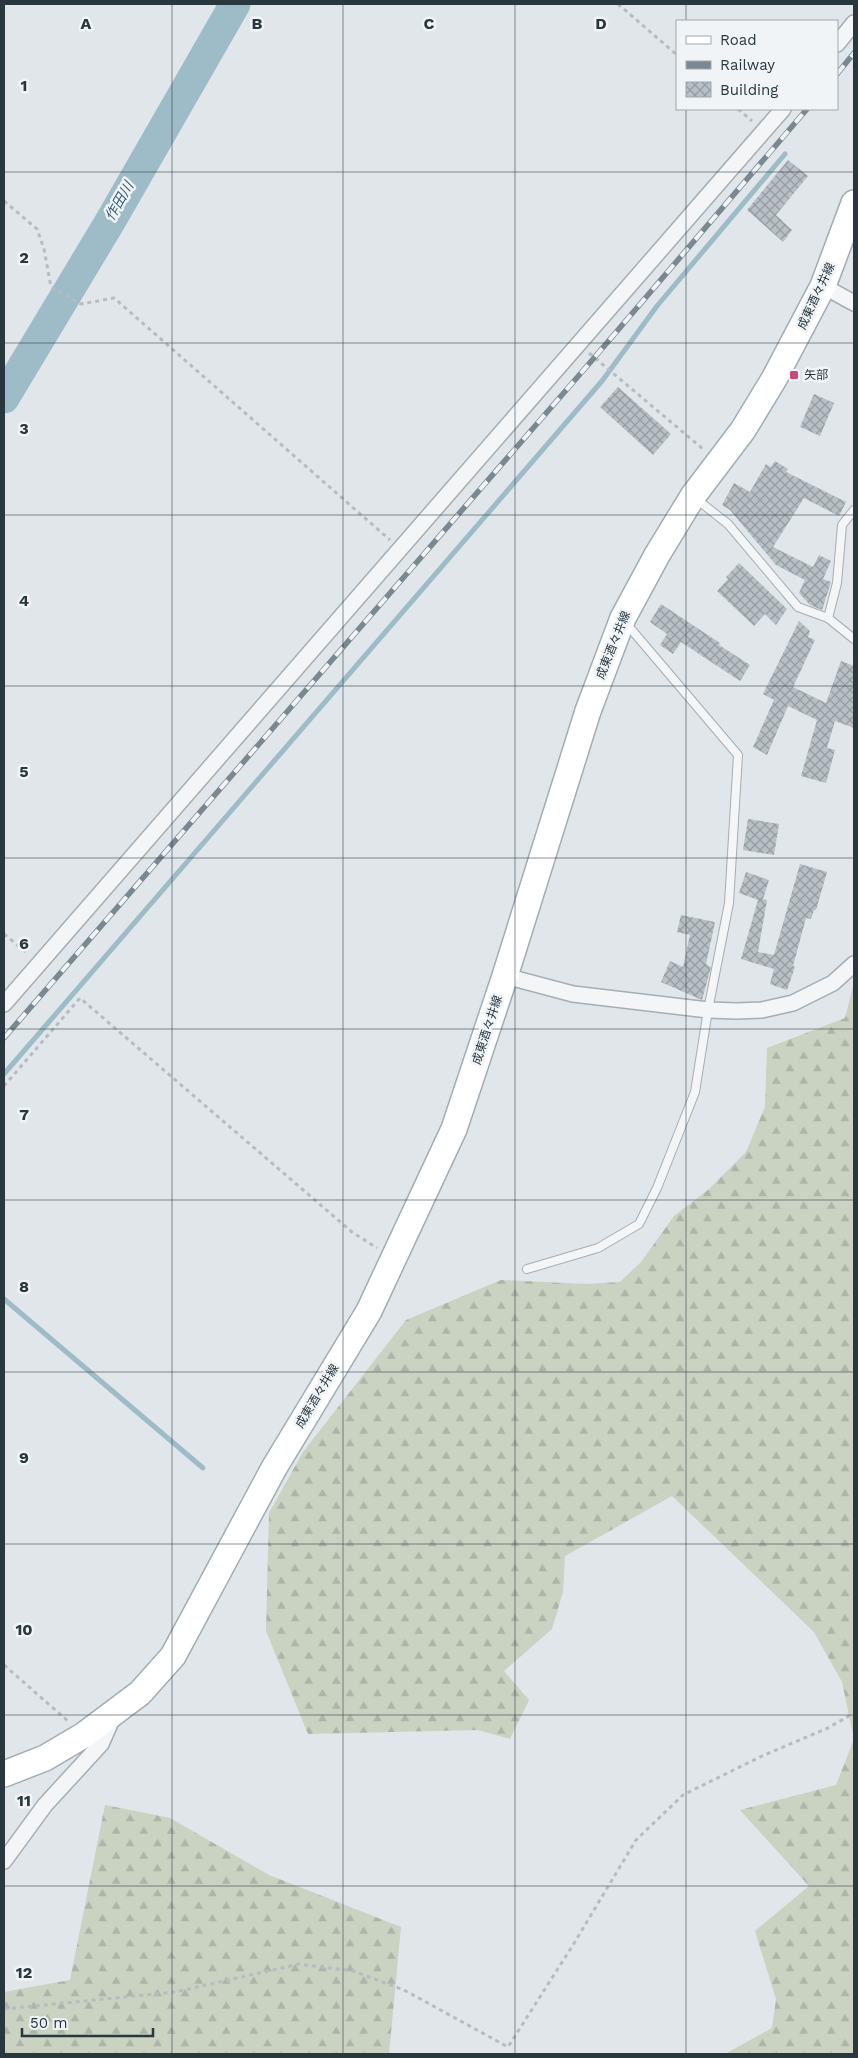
<svg xmlns="http://www.w3.org/2000/svg" width="858" height="2058" font-family="'Work Sans','Noto Sans JP',sans-serif">
	<defs>
		<pattern id="forest-firs" width="22" height="20" patternUnits="userSpaceOnUse" patternTransform="scale(1.25)"><rect width="22" height="20" fill="#cad2c2"/><path d="M5 1l3.5 6h-7zM16 11l3.5 6h-7z" fill="#aeb5a8"/></pattern>
		<pattern id="building-cross-hatch" width="8" height="8" patternUnits="userSpaceOnUse" patternTransform="scale(1.25)"><rect width="8" height="8" fill="#b8c0c5"/><path d="M0 0l8 8M0 8l8-8" fill="none" stroke="#969da1"/></pattern>
	</defs>
	<rect width="100%" height="100%" fill="#e0e6e9"/>
	<g fill="url(#forest-firs)">
		<polygon points="854,983 854,1739 842,1682 814,1632 672,1496 565,1556 563,1592 552,1629 504,1671 529,1700 510,1739 478,1730 308,1734 266,1631 269,1513 303,1452 406,1320 501,1280 586,1284 620,1282 641,1262 674,1216 709,1189 746,1152 765,1107 767,1048 845,1018"/>
		<polygon points="854,1739 854,2054 725,2054 772,2028 776,1999 755,1931 809,1886 740,1810 836,1785"/>
		<polygon points="105,1805 170,1818 269,1875 401,1927 389,2054 4,2054 4,1992 70,1980"/>
	</g>
	<g fill="none" stroke-linecap="round" stroke-linejoin="round">
		<g stroke="#9dbcc7" stroke-width="5">
			<polyline points="4,1074 602,381 657,306 785,154"/>
			<polyline points="4,1299 203,1468"/>
		</g>
		<polyline stroke="#9dbcc7" stroke-width="31" points="4,398 111,220 235,4"/>
	</g>
	<g fill="url(#building-cross-hatch)">
		<polygon points="788,160 808,176 776,215 792,230 783,242 747,210"/>
		<polygon points="618,387 671,434 653,455 600,407"/>
		<polygon points="814,394 834,403 820,436 800,427"/>
		<polygon points="775,461 788,469 786,472 846,502 839,516 804,498 773,547 813,567 819,555 831,561 823,579 831,582 822,610 810,605 799,593 805,580 776,565 730,510 722,505 734,483 750,492 766,464 771,467"/>
		<polygon points="739,563 787,609 776,625 765,614 754,626 717,591 728,579 726,577"/>
		<polygon points="661,604 720,643 719,645 750,665 740,681 681,642 673,654 660,645 667,634 650,622"/>
		<polygon points="799,621 810,631 808,637 815,640 793,687 826,703 841,661 854,666 854,728 835,721 827,748 835,750 826,783 801,776 817,720 788,706 767,755 753,747 774,700 763,694"/>
		<polygon points="748,819 779,824 774,855 743,850"/>
		<polygon points="800,864 827,872 816,910 814,910 811,919 806,918 793,966 795,967 787,990 770,984 774,969 741,959 758,900 739,893 746,872 769,880 763,899 767,900 758,952 774,955"/>
		<polygon points="681,915 715,922 706,964 711,967 702,1000 661,982 670,961 683,967 690,935 677,932"/>
	</g>
	<g fill="none" stroke-linecap="round" stroke-linejoin="round">
		<defs>
			<g id="service">
				<polyline points="695,498 728,524 798,607 828,618 854,639"/>
				<polyline points="828,618 837,583 842,525 854,510"/>
				<polyline points="527,1269 598,1248 639,1224 657,1188 695,1092 708,1010 729,903 738,755 625,622"/>
			</g>
			<g id="minor">
				<polyline points="837,44 854,23"/>
				<polyline points="823,286 854,303"/>
				<polyline points="505,976 573,994 708,1010 737,1011 762,1010 793,1003 833,983 854,964"/>
				<polyline points="4,1004 783,109"/>
				<polyline points="4,1861 45,1805 101,1744 114,1715"/>
			</g>
			<polyline id="primary" points="4,1774 45,1758 84,1735 140,1693 173,1656 274,1468 369,1311 454,1129 505,976 588,711 623,618 657,555 693,496 743,430 774,379 823,286 854,203"/>
		</defs>
		<use href="#service" stroke="#a5aeb3" stroke-width="10"/>
		<use href="#minor" stroke="#a5aeb3" stroke-width="18"/>
		<use href="#primary" stroke="#a0adb4" stroke-width="28"/>
		<g stroke="#b6bcc0" stroke-width="3" stroke-dasharray="4 4" stroke-linecap="butt">
			<polyline points="618,4 677,55"/>
			<polyline points="738,109 752,121"/>
			<polyline points="4,201 37,229 44,249 51,287 81,304 114,298 390,540"/>
			<polyline points="589,353 703,449"/>
			<polyline points="4,934 27,953"/>
			<polyline points="4,1086 80,998 352,1232 377,1248"/>
			<polyline points="4,1665 69,1722"/>
			<polyline points="4,2009 175,1992 299,1964 353,1971 404,1990 508,2047 573,1945 636,1840 683,1795 762,1756 828,1728 854,1713"/>
		</g>
		<use href="#service" stroke="#f3f5f7" stroke-width="8"/>
		<use href="#minor" stroke="#f3f5f7" stroke-width="15"/>
		<use href="#primary" stroke="#fff" stroke-width="25"/>
		<defs>
			<g id="rail">
				<polyline points="837,74 854,53"/>
				<polyline points="4,1038 594,358 807,109"/>
			</g>
		</defs>
		<use href="#rail" stroke="#7a8991" stroke-width="5.5"/>
		<use href="#rail" stroke="#f0f4f6" stroke-width="4" stroke-dasharray="11" stroke-linecap="butt"/>
	</g>
	<path fill="none" stroke="#29373f" stroke-width="1" stroke-opacity="0.55" d="M172,4V2054M343,4V2054M515,4V2054M686,4V21M686,109V2054M4,172H854M4,343H854M4,515H854M4,686H854M4,858H854M4,1029H854M4,1200H854M4,1372H854M4,1544H854M4,1715H854M4,1886H854"/>
	<rect fill="#c84a7d" stroke="#f0f4f6" stroke-width="2" x="789" y="370" width="10" height="10" rx="2.5"/>
	<g text-anchor="middle" dominant-baseline="central" stroke-width="5" stroke-linejoin="round" paint-order="stroke">
		<g font-size="12" fill="#29373f" stroke="#f0f4f6">
			<text transform="translate(816 296) rotate(-65)">成東酒々井線</text>
			<text transform="translate(613 645) rotate(-68)">成東酒々井線</text>
			<text transform="translate(487 1030) rotate(-72)">成東酒々井線</text>
			<text transform="translate(317 1396) rotate(-59)">成東酒々井線</text>
		</g>
		<g font-size="12" fill="#29373f" stroke="#f0f4f6" text-anchor="start">
			<text x="804" y="375">矢部</text>
		</g>
		<g font-size="14" font-style="italic" fill="#355f72" stroke="#f0f4f6">
			<text transform="translate(119 201) rotate(-60)">作田川</text>
		</g>
	</g>
	<g font-size="16" text-anchor="middle" font-weight="bold" fill="#29373f" stroke="#f0f4f6" stroke-width="5" stroke-linejoin="round" paint-order="stroke">
		<text x="86" y="29">A</text>
		<text x="257" y="29">B</text>
		<text x="429" y="29">C</text>
		<text x="601" y="29">D</text>
		<text x="24" y="91">1</text>
		<text x="24" y="263">2</text>
		<text x="24" y="434">3</text>
		<text x="24" y="606">4</text>
		<text x="24" y="777">5</text>
		<text x="24" y="949">6</text>
		<text x="24" y="1120">7</text>
		<text x="24" y="1292">8</text>
		<text x="24" y="1463">9</text>
		<text x="24" y="1635">10</text>
		<text x="24" y="1806">11</text>
		<text x="24" y="1978">12</text>
	</g>
	<rect width="858" height="2058" fill="none" stroke="#29373f" stroke-width="10"/>
	<rect x="676" y="20" width="162" height="90" fill="#f0f4f6" stroke="#a0a8ad"/>
	<rect x="686" y="36" width="25" height="8" fill="#ffffff" stroke="#a0a8ad"/>
	<text x="720" y="45" font-size="15" fill="#29373f">Road</text>
	<rect x="686" y="61" width="25" height="8" fill="#7a8991" stroke="#a0a8ad"/>
	<text x="720" y="70" font-size="15" fill="#29373f">Railway</text>
	<rect x="686" y="82" width="25" height="15" fill="url(#building-cross-hatch)" stroke="#a0a8ad"/>
	<text x="720" y="95" font-size="15" fill="#29373f">Building</text>
	<path d="M22 2028v8h131v-8" fill="none" stroke="#29373f" stroke-width="2.5"/>
	<text x="30" y="2028" font-size="15" fill="#29373f" stroke="#f0f4f6" stroke-width="4" paint-order="stroke">50 m</text>
</svg>
